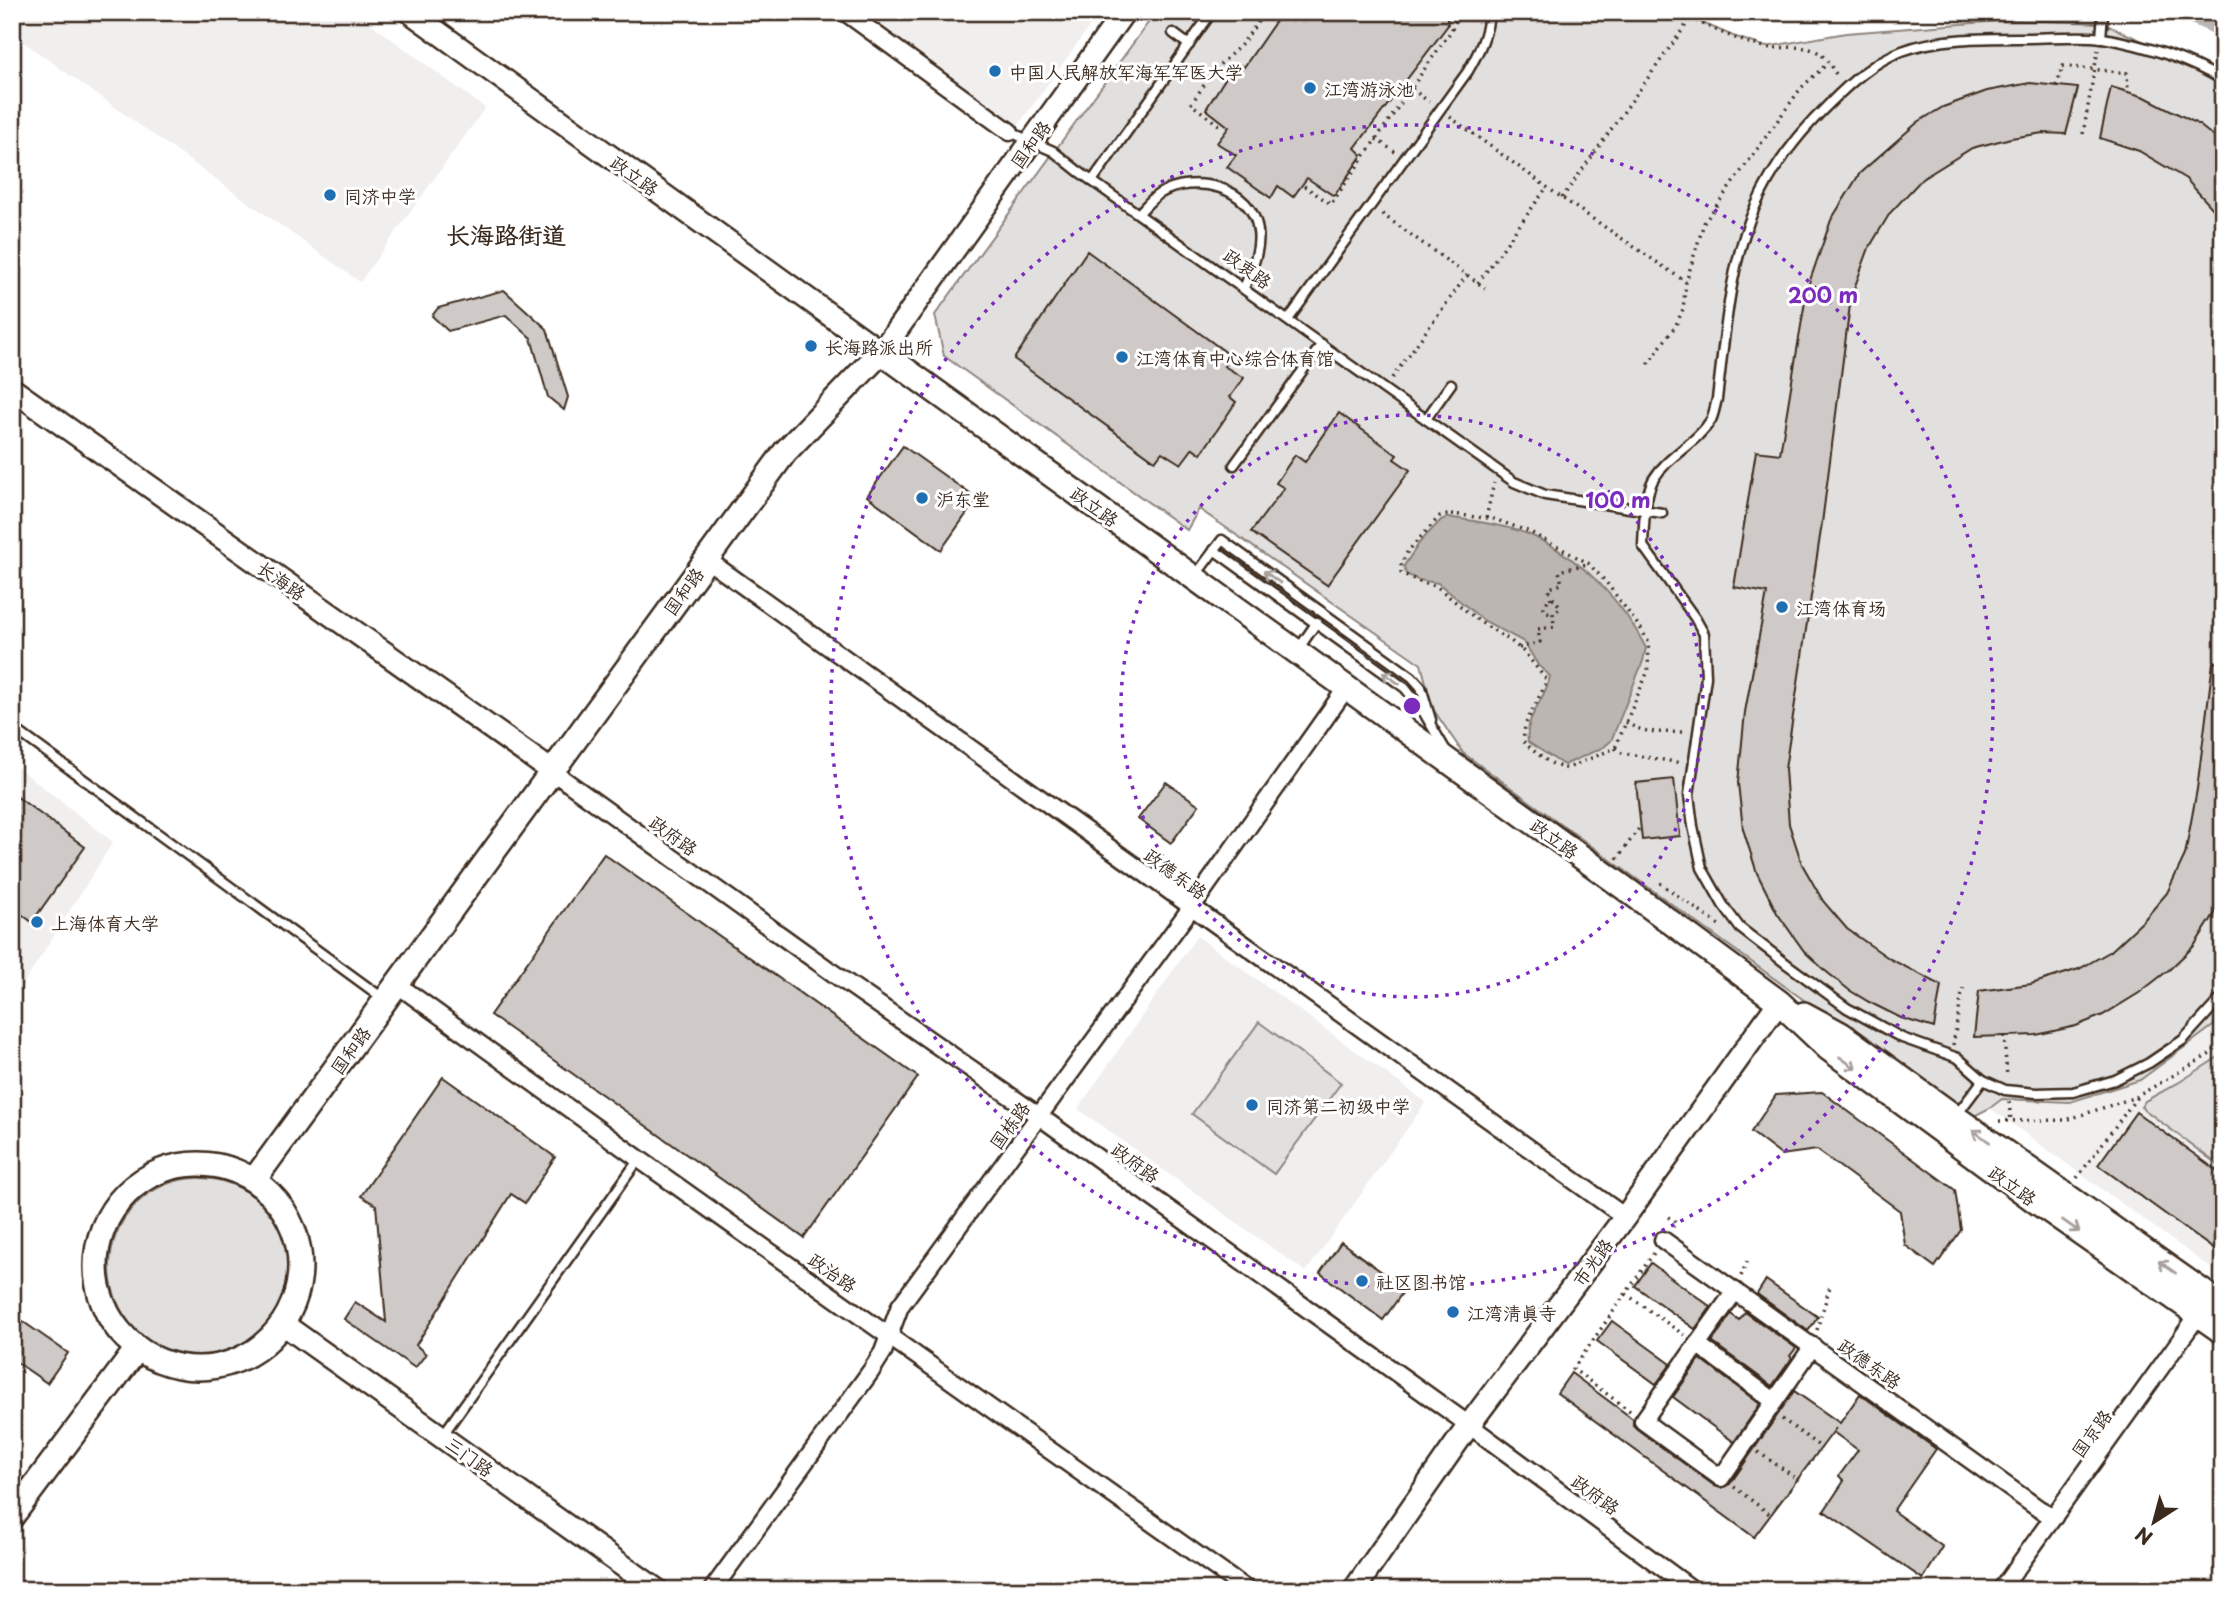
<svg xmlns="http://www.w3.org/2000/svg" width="2235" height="1602" font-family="'Playpen Sans','LXGW WenKai TC',sans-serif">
	<rect width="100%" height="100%" fill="#fff"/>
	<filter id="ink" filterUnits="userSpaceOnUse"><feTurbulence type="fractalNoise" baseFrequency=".0143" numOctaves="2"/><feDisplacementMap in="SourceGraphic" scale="14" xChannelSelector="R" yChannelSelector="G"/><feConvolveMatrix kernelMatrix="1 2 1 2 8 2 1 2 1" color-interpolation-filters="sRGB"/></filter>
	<g filter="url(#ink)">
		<g fill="#f1efee">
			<polygon points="12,12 355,12 485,108 360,282 12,34"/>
			<polygon points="851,12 1100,12 1014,131"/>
			<polygon points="12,763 113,842 12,1002"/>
			<polygon points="1197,936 1426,1102 1306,1272 1078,1109"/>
			<polygon points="2223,1016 2223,1277 1990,1108 2002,1099 2070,1102 2213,1026"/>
		</g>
		<g fill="#e2e0de" stroke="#8e857e" stroke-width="2">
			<polygon points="1156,12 1677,12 1733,36 1766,47 1846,33 2012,20 2102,23 2223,77 2223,1016 2213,1026 2140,1080 2070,1102 2002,1099 1990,1108 1968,1119 1463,753 1433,709 1421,664 1199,509 1187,530 944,356 935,315"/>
			<polygon points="1259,1022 1341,1083 1274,1174 1192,1114"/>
			<polygon points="2223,1052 2223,1164 2221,1167 2141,1107 2145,1101 2178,1083 2220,1056"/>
			<circle cx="199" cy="1267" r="89"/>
		</g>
		<path fill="#bcb6b3" stroke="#887e77" stroke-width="2" d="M1448,517C1477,522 1510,525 1537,538C1584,561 1623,602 1646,648L1643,661L1611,741L1604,747L1564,765L1528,742C1524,716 1546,700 1550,676L1538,665L1524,642L1483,620L1438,583L1418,580L1406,574L1404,566L1420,542L1441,520Z"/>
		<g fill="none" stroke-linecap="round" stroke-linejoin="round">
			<polyline stroke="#bcb6b3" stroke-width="21" points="2190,12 2223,27"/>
		</g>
		<g fill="#cfcac7" stroke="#3b2a1e" stroke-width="2">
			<polygon points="1282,12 1446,12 1448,25 1355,148 1362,155 1334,196 1307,178 1293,197 1278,186 1271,198 1227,167 1236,155 1217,143 1229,127 1206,109 1235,63 1244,67"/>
			<polygon points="2030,83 2078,88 2066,134 2043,133 2011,138 1972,148 1922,179 1890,213 1869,248 1851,297 1822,523 1785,769 1789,824 1802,864 1823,901 1847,929 1890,959 1941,985 1934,1028 1901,1018 1869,1002 1849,990 1823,969 1804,951 1777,913 1757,873 1743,829 1738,783 1745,712 1767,593 1734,587 1756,451 1780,454 1807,289 1831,220 1860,173 1918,122 1943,107 1987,91"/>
			<polygon points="2111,87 2145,97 2198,124 2223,144 2223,220 2186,179 2139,151 2100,138"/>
			<polygon points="1087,251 1231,356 1224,366 1244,378 1230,397 1236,402 1201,454 1193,448 1181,464 1162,452 1155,461 1014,359"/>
			<polygon points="504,290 547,329 568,397 564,410 548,397 531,338 506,315 448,331 432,316 438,308"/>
			<polygon points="1339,413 1397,455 1394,459 1410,470 1327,585 1251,532 1284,488 1276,483 1295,455 1305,462"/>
			<polygon points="903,446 977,499 941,550 867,496"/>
			<polygon points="2213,662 2223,663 2223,896 2217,910 2194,946 2170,969 2139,993 2103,1015 2076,1026 2036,1035 1974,1037 1979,991 2031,984 2079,969 2111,951 2143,921 2167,893 2185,855 2197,789"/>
			<polygon points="1674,779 1680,836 1642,840 1636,783"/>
			<polygon points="1166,782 1199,805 1171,843 1138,819"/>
			<polygon points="12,793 85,847 32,922 12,907"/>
			<polygon points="604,854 918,1077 804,1238 490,1015"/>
			<polygon points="443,1077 555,1157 525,1203 511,1194 416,1345 426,1354 415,1368 344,1319 355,1302 386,1322 376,1205 361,1196"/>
			<polygon points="1822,1092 1955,1190 1961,1230 1935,1267 1905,1245 1900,1211 1817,1150 1781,1155 1751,1132 1776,1095"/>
			<polygon points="2136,1112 2223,1175 2223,1256 2098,1165"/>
			<polygon points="1341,1242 1405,1289 1383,1320 1320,1273"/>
			<polygon points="1651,1263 1711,1307 1695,1329 1635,1286"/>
			<polygon points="1766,1280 1818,1317 1808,1331 1757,1294"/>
			<polygon points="1745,1312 1796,1348 1790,1356 1792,1358 1772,1386 1712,1342 1731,1314 1739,1320"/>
			<polygon points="12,1314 68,1353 47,1383 12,1359"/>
			<polygon points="1612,1321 1671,1364 1656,1384 1597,1341"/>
			<polygon points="1700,1359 1760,1404 1734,1442 1673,1397"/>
			<polygon points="1571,1373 1633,1419 1633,1425 1637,1429 1715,1486 1721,1488 1730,1484 1794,1391 1840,1423 1860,1394 1936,1449 1893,1511 1943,1547 1923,1579 1824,1511 1844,1481 1839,1476 1858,1450 1833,1432 1836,1428 1754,1537 1557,1393"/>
		</g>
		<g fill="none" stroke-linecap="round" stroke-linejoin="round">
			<defs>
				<g id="service">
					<polyline points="1173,33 1189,45"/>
					<polyline points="2101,38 2103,12"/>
					<path d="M2223,80C2187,59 2143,45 2103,38C2079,35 2052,38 2028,38C1988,38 1940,37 1902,51C1873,62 1850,83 1829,104C1799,133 1772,168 1755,207C1729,266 1725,335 1717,399C1715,406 1714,414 1711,420C1696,444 1667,456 1653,480C1644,498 1644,526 1643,546L1695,618L1704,634L1706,677L1689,795L1693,826L1702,868L1723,905L1740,928L1788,965L1847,1008L1902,1038L1958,1058L1983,1080L2005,1090L2036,1093L2073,1092L2115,1080L2149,1063L2183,1040L2223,996"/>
					<polyline points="1010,132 1053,151 1078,171 1514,482 1545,495 1662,513"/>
					<polyline points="1092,181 1212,12"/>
					<path d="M1139,213C1145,207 1151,199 1159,194C1193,173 1253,186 1258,231C1261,251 1251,270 1244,288"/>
					<path d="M1288,320L1468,71C1479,52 1488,34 1489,12"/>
					<polyline points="1426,419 1451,384"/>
					<polyline points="1234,465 1322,344"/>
					<polyline points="1214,550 1405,688 1421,708 1445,749"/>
					<polyline points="1195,576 1222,540 1412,677 1421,687 1431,720"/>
					<polyline points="1297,651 1317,622"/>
					<polyline points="12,727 384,999"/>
					<polyline points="1955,1117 1983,1080"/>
					<polyline points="442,1436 639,1159"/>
				</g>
				<g id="minor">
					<polyline points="845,12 1010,132"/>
					<polyline points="706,559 1625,1217"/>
					<polyline points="553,772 840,978 1039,1116 1469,1425 1693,1590"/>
					<polyline points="398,985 639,1159 1247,1590"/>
					<polyline points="1663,1240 2039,1509 2054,1517"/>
					<polyline points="1735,1291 1643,1421 1721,1478 1813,1346"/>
					<polyline points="1697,1344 1774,1401"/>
					<polyline points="712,1590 871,1371 883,1352 900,1306 1191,908 1347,687"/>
					<polyline points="2001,1590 2204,1307"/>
				</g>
				<g id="tertiary">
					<polyline points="410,12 881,352 1124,12"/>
					<polyline points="12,389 553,772"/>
					<polyline points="283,1324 657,1590"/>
					<polyline points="1354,1590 1469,1425 1625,1217 1779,1002"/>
				</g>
				<g id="secondary">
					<polyline points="1804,1014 1841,1034 1955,1117 2223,1306"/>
					<circle cx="198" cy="1266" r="102"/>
					<polyline points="254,1180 785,452 881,352 1623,887 1779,1002 1829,1049 2034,1200 2223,1332"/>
					<polyline points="12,1516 137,1349"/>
				</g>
			</defs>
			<use href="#service" stroke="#3b2a1e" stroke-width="13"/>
			<use href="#minor" stroke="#3b2a1e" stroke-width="21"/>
			<use href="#tertiary" stroke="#3b2a1e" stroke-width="26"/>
			<use href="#secondary" stroke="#3b2a1e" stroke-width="28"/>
			<g stroke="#3b2a1e" stroke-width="3.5" stroke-dasharray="2 5" stroke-linecap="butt">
				<path d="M1677,12C1705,25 1734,40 1764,47C1780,50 1797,44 1813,50C1825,54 1831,67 1838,77"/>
				<polyline points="2056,86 2063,66 2127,73 2128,91"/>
				<polyline points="1412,89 1429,102"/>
				<polyline points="1450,117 1562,198 1686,282"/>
				<polyline points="1219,125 1191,104 1215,69 1242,44 1265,12"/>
				<polyline points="2083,134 2098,50"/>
				<polyline points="1376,139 1395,152"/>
				<polyline points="1304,186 1331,204 1451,31 1458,16 1457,12"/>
				<polyline points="1562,198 1691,18"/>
				<polyline points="1382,214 1485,288"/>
				<polyline points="1478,283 1547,187"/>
				<polyline points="1648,364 1676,325 1683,309 1686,282 1704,223 1801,88 1828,63"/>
				<polyline points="1392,378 1467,275"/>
				<path d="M1451,514L1494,519L1530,532L1588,563L1606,582L1641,629L1649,643L1648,671L1615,748L1568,768C1554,769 1533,751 1523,741L1525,725L1545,685L1546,679L1524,652L1511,641L1480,622L1436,586L1422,583L1401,573V564L1408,551L1440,516Z"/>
				<polyline points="1486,518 1494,483"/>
				<polyline points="1551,599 1549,588 1562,584 1559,571 1587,564"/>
				<polyline points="1519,648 1540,642 1538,629 1554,627 1553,613 1559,609 1559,605 1554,599 1548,600 1544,607 1546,612 1553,613"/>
				<path d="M1626,722C1644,735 1664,732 1685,732"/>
				<polyline points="1615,748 1622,753 1681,763"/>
				<polyline points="1617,859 1640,827"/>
				<polyline points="1660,883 1720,926"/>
				<polyline points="2004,1036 2007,1077"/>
				<polyline points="1953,1045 1963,988"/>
				<polyline points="2009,1102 2011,1121"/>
				<polyline points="1999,1121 2066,1120 2136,1097 2212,1053 2223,1039"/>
				<polyline points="2077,1178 2137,1097"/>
				<polyline points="1668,1217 1676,1222 1673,1227"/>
				<polyline points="1741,1276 1749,1257"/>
				<polyline points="1626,1294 1684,1335"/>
				<polyline points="1817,1330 1831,1283"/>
				<polyline points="1630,1411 1573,1369 1654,1253"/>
				<polyline points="1782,1419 1822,1448"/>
				<polyline points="1758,1452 1799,1480"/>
				<polyline points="1734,1487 1772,1516"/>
			</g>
			<use href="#service" stroke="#fff" stroke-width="8"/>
			<use href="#minor" stroke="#fff" stroke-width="16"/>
			<use href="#tertiary" stroke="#fff" stroke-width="21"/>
			<use href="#secondary" stroke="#fff" stroke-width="23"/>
		</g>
		<defs><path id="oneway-shaft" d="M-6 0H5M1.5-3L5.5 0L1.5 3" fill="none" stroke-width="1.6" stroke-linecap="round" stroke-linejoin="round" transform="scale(1.75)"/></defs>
		<g stroke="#a79f9a">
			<use href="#oneway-shaft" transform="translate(1272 577) rotate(-144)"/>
			<use href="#oneway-shaft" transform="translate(1391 678) rotate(-144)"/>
			<use href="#oneway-shaft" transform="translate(1848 1063) rotate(36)"/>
			<use href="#oneway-shaft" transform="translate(1981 1136) rotate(-145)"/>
			<use href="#oneway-shaft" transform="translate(2071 1226) rotate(35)"/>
			<use href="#oneway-shaft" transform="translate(2167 1267) rotate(-145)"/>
		</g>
	</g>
	<g fill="none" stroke="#7b2cbf" stroke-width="3.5" stroke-dasharray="3.5 7">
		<circle cx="1412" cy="706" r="291"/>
		<circle cx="1412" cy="706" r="581"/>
	</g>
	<g fill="#1f6fb2" stroke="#fff" stroke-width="2.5">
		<circle cx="995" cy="71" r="7"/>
		<circle cx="1310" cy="88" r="7"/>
		<circle cx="330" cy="195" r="7"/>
		<circle cx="811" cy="346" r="7"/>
		<circle cx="1122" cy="357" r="7"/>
		<circle cx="922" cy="498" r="7"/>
		<circle cx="1782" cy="607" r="7"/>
		<circle cx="37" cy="922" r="7"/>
		<circle cx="1252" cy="1105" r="7"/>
		<circle cx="1362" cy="1281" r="7"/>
		<circle cx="1453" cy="1312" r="7"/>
	</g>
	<g text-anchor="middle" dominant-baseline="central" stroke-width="6" stroke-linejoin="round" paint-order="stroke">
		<g font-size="18" fill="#3b2a1e" stroke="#fff" text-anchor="start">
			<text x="1009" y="71">中国人民解放军海军军医大学</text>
			<text x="1324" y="88">江湾游泳池</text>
			<text x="344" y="195">同济中学</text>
			<text x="825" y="346">长海路派出所</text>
			<text x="1136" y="357">江湾体育中心综合体育馆</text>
			<text x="936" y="498">沪东堂</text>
			<text x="1796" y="607">江湾体育场</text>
			<text x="51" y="922">上海体育大学</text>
			<text x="1266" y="1105">同济第二初级中学</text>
			<text x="1376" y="1281">社区图书馆</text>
			<text x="1467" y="1312">江湾清真寺</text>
		</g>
		<g font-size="18" fill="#3b2a1e" stroke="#fff">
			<text transform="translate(1030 144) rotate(-54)">国和路</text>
			<text transform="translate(635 175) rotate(36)">政立路</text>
			<text transform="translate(1248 268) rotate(36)">政衷路</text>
			<text transform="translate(1095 506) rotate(36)">政立路</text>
			<text transform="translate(282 580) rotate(35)">长海路</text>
			<text transform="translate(683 591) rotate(-54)">国和路</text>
			<text transform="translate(674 835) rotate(36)">政府路</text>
			<text transform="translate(1555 838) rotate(36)">政立路</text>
			<text transform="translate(1176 873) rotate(36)">政德东路</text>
			<text transform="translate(350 1050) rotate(-54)">国和路</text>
			<text transform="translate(1009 1125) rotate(-54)">国栋路</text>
			<text transform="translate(1136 1162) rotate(36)">政府路</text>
			<text transform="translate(2013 1185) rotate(36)">政立路</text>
			<text transform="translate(1592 1262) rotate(-54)">市光路</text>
			<text transform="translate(833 1272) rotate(35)">政治路</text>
			<text transform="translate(1870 1363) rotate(35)">政德东路</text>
			<text transform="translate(2091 1433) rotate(-54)">国京路</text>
			<text transform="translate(470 1456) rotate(36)">三门路</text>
			<text transform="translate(1596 1494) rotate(36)">政府路</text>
		</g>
		<g font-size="24" font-weight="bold" fill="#3b2a1e" stroke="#fff">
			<text x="506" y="234">长海路街道</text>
		</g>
	</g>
	<circle cx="1412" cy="706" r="10" fill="#7b2cbf" stroke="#fff" stroke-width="3.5"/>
	<g font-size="21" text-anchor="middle" font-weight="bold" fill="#7b2cbf" stroke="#fff" stroke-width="6" stroke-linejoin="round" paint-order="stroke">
		<text x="1823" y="303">200 m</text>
		<text x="1618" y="508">100 m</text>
	</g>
	<rect width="2235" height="1602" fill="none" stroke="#fff" stroke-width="42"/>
	<rect x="21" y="21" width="2193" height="1560" fill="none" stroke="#3b2a1e" stroke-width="2.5" filter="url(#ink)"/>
	<g transform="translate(2154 1522) rotate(216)" stroke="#ffffff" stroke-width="5" paint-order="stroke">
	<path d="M0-5L12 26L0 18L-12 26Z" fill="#3b2a1e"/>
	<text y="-10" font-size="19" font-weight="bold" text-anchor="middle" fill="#3b2a1e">N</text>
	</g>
</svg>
